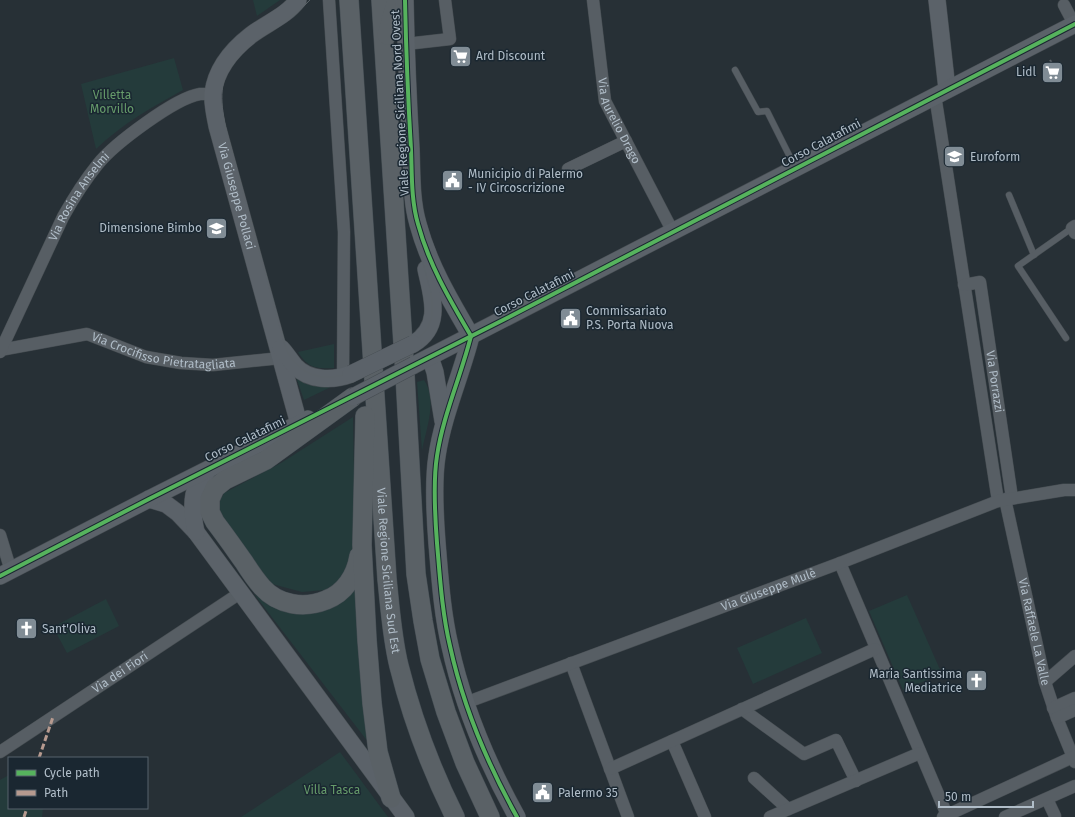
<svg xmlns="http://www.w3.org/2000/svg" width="1075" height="817" font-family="'Fira Sans',sans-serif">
	<rect width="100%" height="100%" fill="#273036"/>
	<g fill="#243b3b">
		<polygon points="253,0 280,0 257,16"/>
		<path d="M174,58L183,90C152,107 122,124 96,149L81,84Z"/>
		<path d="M334,344V368C316,369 308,368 298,352Z"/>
		<polygon points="296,377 333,386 304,400"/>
		<path d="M424,380C438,400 426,429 422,451L417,382Z"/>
		<polygon points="353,417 355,537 352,565 341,581 325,590 302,592 272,584 222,521 218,505 224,493 281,463"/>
		<polygon points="357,588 372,747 254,594 273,607"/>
		<polygon points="907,595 942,674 903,690 869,611"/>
		<polygon points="106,599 119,626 67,653 53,627"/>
		<polygon points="806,618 822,653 753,684 737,648"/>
		<polygon points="340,752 388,817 241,817"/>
		<polygon points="9,775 9,808 43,808 42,817 0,817 0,780"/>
	</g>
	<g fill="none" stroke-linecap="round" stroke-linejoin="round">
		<defs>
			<g id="lane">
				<polyline points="735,70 758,112 767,111 795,167"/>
				<polyline points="1009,195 1034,255"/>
				<polyline points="1066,338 1018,266 1072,228"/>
			</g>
			<g id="street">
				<polyline points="329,0 344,232 343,377"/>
				<path id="s1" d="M593,0L605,101L673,232"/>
				<polyline points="1064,5 1074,24"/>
				<polyline points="406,44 450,39 445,0"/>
				<polyline points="935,95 998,501"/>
				<polyline points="568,169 626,141"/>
				<polyline points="1075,226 1072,228 1075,233"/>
				<path id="s2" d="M964,285L980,282L1012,498"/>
				<path id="s3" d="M0,350L87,334L146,357L181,363L213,365L281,358"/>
				<path id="s4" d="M0,352L63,217C73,199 85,180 98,164C114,144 175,98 200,94C204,94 209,94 213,94"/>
				<path id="s5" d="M1005,499L1045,682L1057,718L1075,762"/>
				<polyline points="0,535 11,571"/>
				<polyline points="840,563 947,815"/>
				<polyline points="571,663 628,817"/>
				<polyline points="1045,682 1075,656"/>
				<path id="s6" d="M465,703L840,563L998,501L1064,490H1075"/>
				<polyline points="1053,708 1075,698"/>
				<polyline points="742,709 804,754 836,740 856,781"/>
				<polyline points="1057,718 1075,710"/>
				<polyline points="672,741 705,817"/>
				<path id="s7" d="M0,752L240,593"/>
				<polyline points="610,769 875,649"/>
				<polyline points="754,778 788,809"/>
				<polyline points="1047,799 1055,816"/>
				<polyline points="770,817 920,753"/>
				<polyline points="943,817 1075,756"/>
				<polyline points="1005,817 1075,786"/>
			</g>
			<g id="secondary">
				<path id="s8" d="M298,0C286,16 267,23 251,35C233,49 216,69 213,93C212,104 215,115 217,126L299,424"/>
				<path d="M405,0C406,50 408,99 411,149C412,174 411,200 418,224C429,265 450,300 471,336"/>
				<polyline points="937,0 947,89"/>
				<path d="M471,336C461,376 443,415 437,456C433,481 435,517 437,543C440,578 442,612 450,646C463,706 487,763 517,817"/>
				<path d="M413,344C443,326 432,297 426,269"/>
				<path d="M281,348C286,353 290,360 295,366C309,381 333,381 351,374"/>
				<polyline points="430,357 435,372 443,421"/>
				<polyline points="414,365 1075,24"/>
				<polyline points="149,499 166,504 178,513 196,532 406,817"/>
				<path d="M196,532C193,518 190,499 197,486C200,480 205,475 208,470"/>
				<polyline points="0,576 149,499 308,419"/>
			</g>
			<g id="primary">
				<path id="s9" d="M349,0L387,579C390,607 392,638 399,666C412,718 431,769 455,817"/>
				<polyline points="381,0 405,375 416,574 423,621 430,659 446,712 465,763 490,817"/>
				<polyline points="387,35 397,0"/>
				<path d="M353,397L266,460L225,480L215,488L210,499V512L215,522C225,535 234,548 244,562C249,570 255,579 262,587C278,605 304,609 326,600C345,593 356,575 359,556"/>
				<polyline points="365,416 362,545 367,640 372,703 378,752 391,798"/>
			</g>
		</defs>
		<use href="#lane" stroke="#454c51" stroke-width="7"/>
		<use href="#street" stroke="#454c51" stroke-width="13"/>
		<use href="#secondary" stroke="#454c51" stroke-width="18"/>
		<use href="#primary" stroke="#444d53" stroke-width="20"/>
		<polyline stroke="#5a6267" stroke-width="2" stroke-dasharray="3 3" stroke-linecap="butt" points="1050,60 1053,65"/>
		<use href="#lane" stroke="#575e64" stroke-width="6"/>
		<use href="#street" stroke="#575e64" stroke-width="12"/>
		<use href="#secondary" stroke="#5b6269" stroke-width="17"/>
		<use href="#primary" stroke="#5a6166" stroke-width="19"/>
		<path stroke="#5b6268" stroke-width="1" d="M310,0C301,10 290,17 279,25C230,58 212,71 227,133L285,346C296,375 322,383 351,373C365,367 379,360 392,353C422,338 437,330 431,293L413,225L410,201L396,0"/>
		<defs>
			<g id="secondary-bridge">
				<polyline points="351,374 413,344"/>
				<polyline points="353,397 414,365"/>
			</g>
		</defs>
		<use href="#secondary-bridge" stroke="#454c51" stroke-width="18" stroke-linecap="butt"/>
		<use href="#secondary-bridge" stroke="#5b6269" stroke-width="17"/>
		<g stroke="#b69a8f" stroke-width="3" stroke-dasharray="6 3" stroke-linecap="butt">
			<polyline points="39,758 53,717"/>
			<polyline points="24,817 27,808"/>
		</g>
		<defs>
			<g id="cycleway">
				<path d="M405,0C406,50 408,99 411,149C412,174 411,200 418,224C429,265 450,300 471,336"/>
				<path d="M471,336C461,376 443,415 437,456C433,481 435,517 437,543C440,578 442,612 450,646C463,706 487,763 517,817"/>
				<polyline points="0,576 149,499 505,319 1075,24"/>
			</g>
		</defs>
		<use href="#cycleway" stroke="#1a2731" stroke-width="6"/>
		<use href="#cycleway" stroke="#56b35d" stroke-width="4"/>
	</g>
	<defs>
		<symbol id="supermarket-square" viewBox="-11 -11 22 22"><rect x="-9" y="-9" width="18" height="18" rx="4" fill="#808c95" stroke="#1a2731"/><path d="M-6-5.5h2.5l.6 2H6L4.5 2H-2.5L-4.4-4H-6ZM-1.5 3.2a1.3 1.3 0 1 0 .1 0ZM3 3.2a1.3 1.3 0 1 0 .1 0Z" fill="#fff"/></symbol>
		<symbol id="school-square" viewBox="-11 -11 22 22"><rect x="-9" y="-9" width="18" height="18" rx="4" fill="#808c95" stroke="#1a2731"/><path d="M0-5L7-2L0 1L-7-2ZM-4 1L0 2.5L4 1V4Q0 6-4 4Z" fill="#fff"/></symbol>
		<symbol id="civic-square" viewBox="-11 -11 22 22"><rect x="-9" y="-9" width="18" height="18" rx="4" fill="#808c95" stroke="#1a2731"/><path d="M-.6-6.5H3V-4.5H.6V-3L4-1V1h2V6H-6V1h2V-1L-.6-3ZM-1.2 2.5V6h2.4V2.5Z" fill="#fff"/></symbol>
		<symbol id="church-square" viewBox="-11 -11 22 22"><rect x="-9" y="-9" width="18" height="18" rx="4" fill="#808c95" stroke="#1a2731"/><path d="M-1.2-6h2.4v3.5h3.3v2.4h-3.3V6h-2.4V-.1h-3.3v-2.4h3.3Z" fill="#fff"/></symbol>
	</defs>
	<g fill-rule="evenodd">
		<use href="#supermarket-square" x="448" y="44" width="25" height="25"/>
		<use href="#supermarket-square" x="1040" y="60" width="25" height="25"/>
		<use href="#school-square" x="942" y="144" width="25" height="25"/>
		<use href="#civic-square" x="440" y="168" width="25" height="25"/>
		<use href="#school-square" x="204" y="216" width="25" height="25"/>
		<use href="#civic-square" x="558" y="306" width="25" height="25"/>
		<use href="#church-square" x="14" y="616" width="25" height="25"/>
		<use href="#church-square" x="964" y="668" width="25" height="25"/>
		<use href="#civic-square" x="530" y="780" width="25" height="25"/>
	</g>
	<g text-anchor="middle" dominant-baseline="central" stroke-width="3" stroke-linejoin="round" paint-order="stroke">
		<g font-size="12" fill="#b0bdc8" stroke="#1a2731" text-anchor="start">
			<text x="476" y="56">Ard Discount</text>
			<text x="1036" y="72" text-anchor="end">Lidl</text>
			<text x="970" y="157">Euroform</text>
			<text x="468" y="174">Municipio di Palermo<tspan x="468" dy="14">- IV Circoscrizione</tspan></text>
			<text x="202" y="228" text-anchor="end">Dimensione Bimbo</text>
			<text x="586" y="311">Commissariato<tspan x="586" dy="14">P.S. Porta Nuova</tspan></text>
			<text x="42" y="629">Sant'Oliva</text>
			<text x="962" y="674" text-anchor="end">Maria Santissima<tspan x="962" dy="14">Mediatrice</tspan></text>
			<text x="558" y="793">Palermo 35</text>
		</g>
		<g font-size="12" fill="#669b6a" stroke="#1a2731">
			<text x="112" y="95">Villetta<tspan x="112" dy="14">Morvillo</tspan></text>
			<text x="332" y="790">Villa Tasca</text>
		</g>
		<g font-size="12" fill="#b0bdc8" stroke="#1a2731">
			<text transform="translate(400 103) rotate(-93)">Viale Regione Siciliana Nord Ovest</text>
			<text stroke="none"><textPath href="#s1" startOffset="125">Via Aurelio Drago</textPath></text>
			<text transform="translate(821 143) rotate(-28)">Corso Calatafimi</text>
			<text stroke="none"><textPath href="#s8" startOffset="236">Via Giuseppe Pollaci</textPath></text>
			<text stroke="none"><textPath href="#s4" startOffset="175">Via Rosina Anselmi</textPath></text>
			<text transform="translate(534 293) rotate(-27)">Corso Calatafimi</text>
			<text stroke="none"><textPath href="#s3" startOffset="168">Via Crocifisso Pietratagliata</textPath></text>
			<text stroke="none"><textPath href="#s2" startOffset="117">Via Porrazzi</textPath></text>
			<text transform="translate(245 439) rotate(-26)">Corso Calatafimi</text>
			<text stroke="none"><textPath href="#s9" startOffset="572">Viale Regione Siciliana Sud Est</textPath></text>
			<text stroke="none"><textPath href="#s6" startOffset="324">Via Giuseppe Mulè</textPath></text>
			<text stroke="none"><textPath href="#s5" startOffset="136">Via Raffaele La Valle</textPath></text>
			<text stroke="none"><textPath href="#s7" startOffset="144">Via dei Fiori</textPath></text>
		</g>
	</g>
	<rect x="8" y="757" width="140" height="52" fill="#1a2731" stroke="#56636d"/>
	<rect x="16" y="770" width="20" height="6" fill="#56b35d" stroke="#56636d"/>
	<text x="44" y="777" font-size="12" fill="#b0bdc8">Cycle path</text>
	<rect x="16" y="790" width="20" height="6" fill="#b69a8f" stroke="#56636d"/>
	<text x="44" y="797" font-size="12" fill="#b0bdc8">Path</text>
	<path d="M939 801v6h94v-6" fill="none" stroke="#b0bdc8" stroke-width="2"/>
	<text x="945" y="801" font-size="12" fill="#b0bdc8" stroke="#1a2731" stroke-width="3" paint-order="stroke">50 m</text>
</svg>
